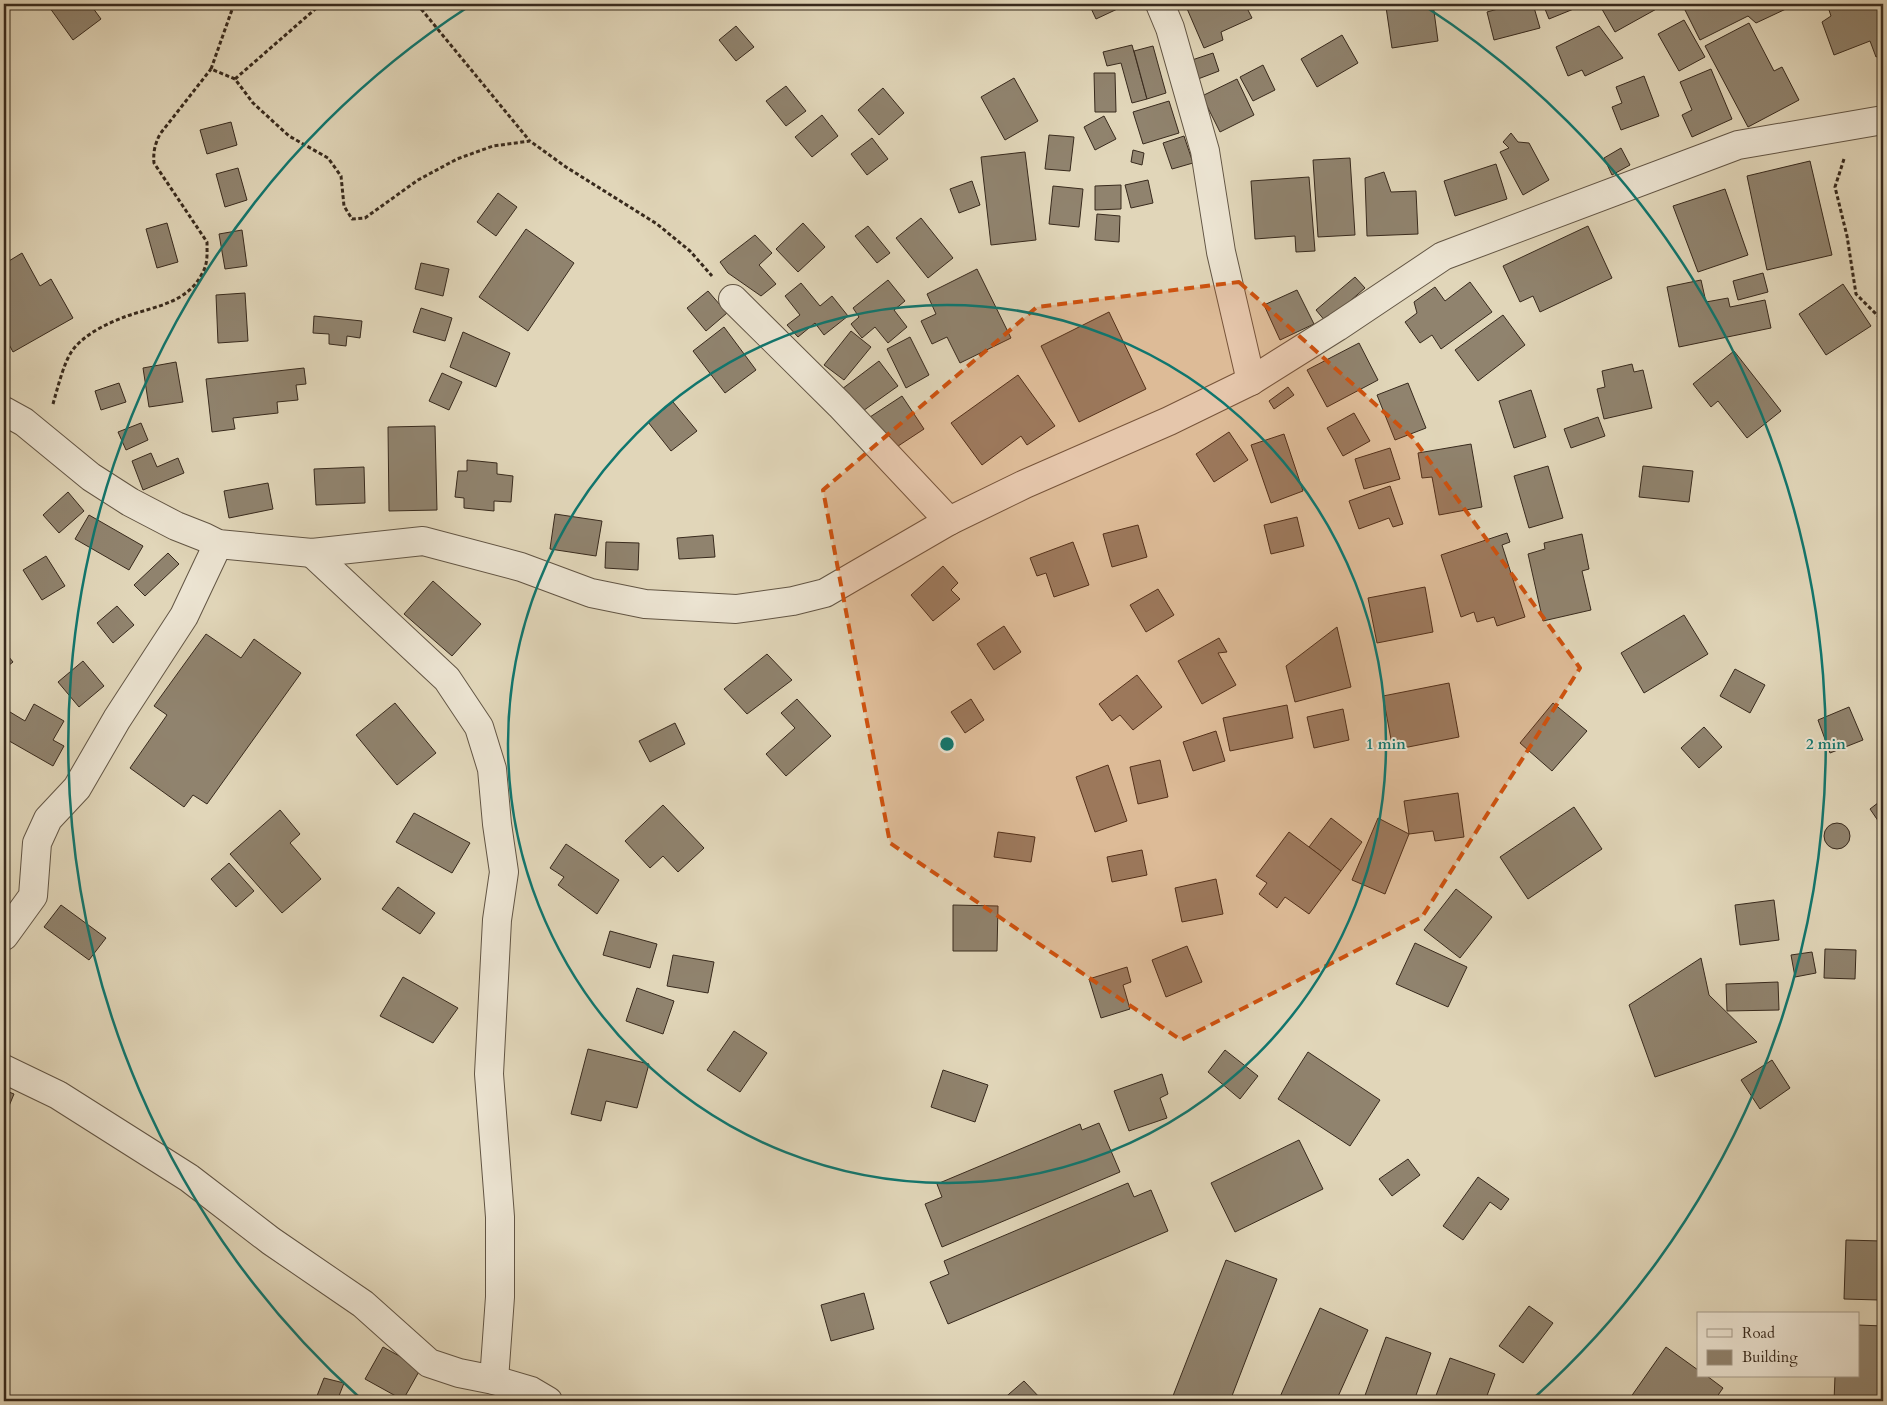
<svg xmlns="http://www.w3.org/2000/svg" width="1887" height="1405" font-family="Cardo,serif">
	<rect width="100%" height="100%" fill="#e1d6b9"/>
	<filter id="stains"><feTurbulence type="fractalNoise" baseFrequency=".004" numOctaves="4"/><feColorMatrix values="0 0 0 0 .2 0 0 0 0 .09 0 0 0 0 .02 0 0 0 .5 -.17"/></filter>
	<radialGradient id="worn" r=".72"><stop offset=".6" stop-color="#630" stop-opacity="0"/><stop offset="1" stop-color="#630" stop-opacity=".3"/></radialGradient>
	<g fill="#90836e" stroke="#382a1d">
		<polygon points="47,4 90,4 101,19 73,40"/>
		<polygon points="1089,4 1128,4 1096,19"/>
		<polygon points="1185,4 1245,4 1252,18 1221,32 1223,40 1204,48"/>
		<polygon points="1407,4 1433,4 1438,41 1392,48 1386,7"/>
		<polygon points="1516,4 1533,4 1540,28 1494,40 1487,12"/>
		<polygon points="1543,4 1580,4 1581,6 1549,19"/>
		<polygon points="1599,4 1658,4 1660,7 1615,32"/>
		<polygon points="1682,4 1786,4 1788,8 1756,23 1748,16 1700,40"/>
		<polygon points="1827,4 1881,4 1883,10 1883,54 1876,57 1870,41 1834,55 1822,22 1831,16"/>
		<polygon points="1684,20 1705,57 1679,71 1658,34"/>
		<polygon points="1749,23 1774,71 1782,67 1799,100 1748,127 1705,46"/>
		<polygon points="736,26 754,47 736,61 719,40"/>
		<polygon points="1599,26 1623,58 1585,76 1582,70 1568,76 1556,47"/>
		<polygon points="1342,35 1358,63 1317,87 1301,59"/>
		<polygon points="1132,45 1147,99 1132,103 1121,63 1107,66 1103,52"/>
		<polygon points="1153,46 1166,93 1147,99 1134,51"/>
		<polygon points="1213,53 1219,71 1198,79 1192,60"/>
		<polygon points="1263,65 1275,90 1253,101 1240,77"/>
		<polygon points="1711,69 1732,119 1692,137 1682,115 1692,110 1680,82"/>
		<polygon points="1094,73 1115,73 1116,112 1095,112"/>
		<polygon points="1644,76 1659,116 1621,130 1612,107 1622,103 1616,87"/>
		<polygon points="1014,78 1038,121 1005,140 981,97"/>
		<polygon points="1237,79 1254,115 1220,132 1202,96"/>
		<polygon points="786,86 806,111 786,126 766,101"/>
		<polygon points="883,88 904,113 879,135 858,110"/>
		<polygon points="1169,101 1179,133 1143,144 1133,112"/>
		<polygon points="822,115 838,136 812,157 795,137"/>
		<polygon points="1104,116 1116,139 1095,150 1084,127"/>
		<polygon points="231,122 237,145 207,154 200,130"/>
		<polygon points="1511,133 1518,142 1529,143 1549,180 1523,195 1500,152 1509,148 1503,142"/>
		<polygon points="1049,135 1074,137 1070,171 1045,169"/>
		<polygon points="1184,136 1193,163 1172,169 1163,143"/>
		<polygon points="872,138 888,159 867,175 851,154"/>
		<polygon points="1621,148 1630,165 1612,175 1604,158"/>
		<polygon points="1133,150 1144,153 1142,165 1131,162"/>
		<polygon points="1025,152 1036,240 991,245 981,157"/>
		<polygon points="1350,158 1355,235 1318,237 1313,160"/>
		<polygon points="1810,161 1832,255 1767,270 1747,176"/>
		<polygon points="1496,164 1507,199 1455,216 1444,181"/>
		<polygon points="238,168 247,200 225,207 216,174"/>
		<polygon points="1384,172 1391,192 1416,191 1418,234 1367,236 1365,178"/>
		<polygon points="1309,177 1315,251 1296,252 1295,236 1255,239 1251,181"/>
		<polygon points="1148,180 1153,203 1131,208 1125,185"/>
		<polygon points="972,181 980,205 959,213 950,189"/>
		<polygon points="1121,185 1121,209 1095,210 1095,186"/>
		<polygon points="1053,186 1083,189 1079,227 1049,224"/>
		<polygon points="1725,189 1748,255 1698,272 1673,206"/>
		<polygon points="498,193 517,207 496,236 477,222"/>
		<polygon points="1097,214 1120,216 1119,242 1095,240"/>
		<polygon points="921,218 953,258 928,278 896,238"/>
		<polygon points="167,223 178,262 157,268 146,229"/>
		<polygon points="803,223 825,247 798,272 776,249"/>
		<polygon points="868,226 890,253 877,263 855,236"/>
		<polygon points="1588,226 1612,278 1540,312 1533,296 1520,302 1503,266"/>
		<polygon points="526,229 574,263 528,331 479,297"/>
		<polygon points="242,230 247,266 225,269 219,234"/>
		<polygon points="755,235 772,253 759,265 776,284 761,296 728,273 720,262"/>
		<polygon points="22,253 40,286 51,279 73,318 13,352 4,335 4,307 7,305 4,300 4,264"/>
		<polygon points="421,263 449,269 443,296 415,289"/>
		<polygon points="977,269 1011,338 960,363 947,337 932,344 921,321 936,314 927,294"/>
		<polygon points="1763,273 1768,292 1738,300 1733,281"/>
		<polygon points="1355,277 1365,288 1326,322 1316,310"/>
		<polygon points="888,280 905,301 894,310 907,327 888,343 875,327 862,338 851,324 859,317 853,308"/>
		<polygon points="1701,280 1706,302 1728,298 1730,307 1765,300 1771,328 1679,347 1667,287"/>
		<polygon points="1470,282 1492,312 1441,349 1432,335 1420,343 1405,322 1417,313 1414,302 1435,287 1445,301"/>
		<polygon points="801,283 820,306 832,296 848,316 824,335 815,323 798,337 787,325 800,315 785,296"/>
		<polygon points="1843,284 1871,326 1826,355 1799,314"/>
		<polygon points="1297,290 1314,324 1280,340 1264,305"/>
		<polygon points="708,291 727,313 706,331 687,308"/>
		<polygon points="245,293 248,341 218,343 216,295"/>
		<polygon points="421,308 452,318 445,341 413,332"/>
		<polygon points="1109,312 1146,389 1079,422 1041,346"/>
		<polygon points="1503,315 1525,345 1478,381 1455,350"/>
		<polygon points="314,316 362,321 360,338 347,336 346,346 329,344 329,334 313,333"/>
		<polygon points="724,327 756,370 725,393 693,351"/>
		<polygon points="851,331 871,347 844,380 824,365"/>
		<polygon points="463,332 510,353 496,387 450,367"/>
		<polygon points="910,337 929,375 906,388 887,349"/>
		<polygon points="1359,343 1378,380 1327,407 1307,370"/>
		<polygon points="1734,351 1781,411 1747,438 1718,401 1711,407 1693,384"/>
		<polygon points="879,361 898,386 860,413 842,389"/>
		<polygon points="176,362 183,402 149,407 143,368"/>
		<polygon points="1632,364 1634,372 1643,370 1652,408 1604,419 1597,389 1605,387 1602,371"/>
		<polygon points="304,368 306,384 296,385 298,400 277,402 278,413 233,418 235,429 212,432 206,379"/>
		<polygon points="442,373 462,382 449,410 429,401"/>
		<polygon points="1018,375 1055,426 1027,445 1021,436 982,465 951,423"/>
		<polygon points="119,383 126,402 101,410 95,391"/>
		<polygon points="1408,383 1426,428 1395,440 1377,395"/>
		<polygon points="1288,387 1294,395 1274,409 1269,401"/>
		<polygon points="1531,390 1546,437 1514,448 1499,401"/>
		<polygon points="902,396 924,429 892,450 870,417"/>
		<polygon points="673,402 697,431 671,451 648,422"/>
		<polygon points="1354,413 1370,441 1343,456 1327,428"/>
		<polygon points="1598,417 1605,436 1571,448 1564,429"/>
		<polygon points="141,423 148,440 126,450 118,432"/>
		<polygon points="435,426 437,510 389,511 388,427"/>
		<polygon points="1229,432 1248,460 1214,482 1196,454"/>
		<polygon points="1284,434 1303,491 1271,503 1251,445"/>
		<polygon points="1471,444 1482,507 1439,515 1432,477 1422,478 1418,453"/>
		<polygon points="1390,448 1400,479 1364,489 1355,459"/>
		<polygon points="151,453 157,467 178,458 184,473 143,490 132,461"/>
		<polygon points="467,460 497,463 497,474 513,476 511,502 494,501 494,511 464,508 464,498 455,497 458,471 467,471"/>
		<polygon points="1548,466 1563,518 1529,528 1514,476"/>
		<polygon points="1643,466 1693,471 1689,502 1639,497"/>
		<polygon points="364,467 365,503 316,505 314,469"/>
		<polygon points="268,483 273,509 229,518 224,491"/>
		<polygon points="1390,486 1403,524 1393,527 1389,518 1359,529 1349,501"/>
		<polygon points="68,492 84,511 59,533 43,515"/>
		<polygon points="555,514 602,521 596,556 550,549"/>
		<polygon points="89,515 143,546 129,570 75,539"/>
		<polygon points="1297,517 1304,546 1271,554 1264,525"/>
		<polygon points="1138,525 1147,557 1112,567 1103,534"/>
		<polygon points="1507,533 1510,542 1502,545 1525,617 1497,626 1494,617 1477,622 1474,612 1461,617 1441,555"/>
		<polygon points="1582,534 1589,569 1582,571 1591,610 1543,621 1528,554 1545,549 1544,543"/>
		<polygon points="713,535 715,557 679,559 677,538"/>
		<polygon points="606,542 639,543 638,570 605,568"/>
		<polygon points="1073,542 1089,585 1054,597 1046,573 1037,576 1030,558"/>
		<polygon points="168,553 179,564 145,596 134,585"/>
		<polygon points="46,556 65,586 42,600 23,570"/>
		<polygon points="943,566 958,583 951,590 960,599 933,621 911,595"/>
		<polygon points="433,581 481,624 452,656 404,614"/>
		<polygon points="1425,587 1433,632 1377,643 1368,598"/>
		<polygon points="1158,589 1174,615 1146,632 1130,605"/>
		<polygon points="117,606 134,625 113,643 97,623"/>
		<polygon points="1684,615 1708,654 1644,693 1621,653"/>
		<polygon points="1004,626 1021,652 994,670 977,644"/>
		<polygon points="1337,627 1351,687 1295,702 1286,666"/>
		<polygon points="206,634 241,658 254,639 301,673 207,804 193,795 184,807 130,768 167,715 154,706"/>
		<polygon points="1219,638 1227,652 1218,653 1236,685 1202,704 1178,661"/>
		<polygon points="4,651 13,662 4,669"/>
		<polygon points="767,654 792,680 747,714 724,689"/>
		<polygon points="83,661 104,686 79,707 58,682"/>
		<polygon points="1735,669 1765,685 1750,713 1720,696"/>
		<polygon points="1137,675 1162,707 1133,730 1120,715 1112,721 1099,704"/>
		<polygon points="1449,683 1459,737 1393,750 1383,696"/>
		<polygon points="797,699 831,736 786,776 766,754 795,728 781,713"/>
		<polygon points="971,699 984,720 965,733 951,712"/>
		<polygon points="395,703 436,753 397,785 356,735"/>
		<polygon points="1553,703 1587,731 1552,771 1520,743"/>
		<polygon points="34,704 64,721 53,740 64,746 53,766 4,738 4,722 10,712 25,721"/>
		<polygon points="1287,705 1293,738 1230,751 1223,718"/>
		<polygon points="1849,707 1863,740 1830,753 1818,720"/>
		<polygon points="1343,709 1349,740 1314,748 1307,717"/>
		<polygon points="675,723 685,744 650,762 639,741"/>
		<polygon points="1704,727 1722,747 1699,768 1681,748"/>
		<polygon points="1216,731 1225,761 1193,771 1183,742"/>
		<polygon points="1160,760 1168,797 1138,804 1130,767"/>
		<polygon points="1108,765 1127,821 1095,832 1076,777"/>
		<polygon points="1458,793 1464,837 1435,841 1433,831 1409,834 1404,801"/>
		<polygon points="1883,799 1883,828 1870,809"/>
		<polygon points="663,805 704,848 678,872 663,856 650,868 625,841"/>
		<polygon points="1574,807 1602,849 1528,899 1500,857"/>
		<polygon points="280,810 300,834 290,843 321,879 282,913 230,854"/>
		<polygon points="414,813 470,843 452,873 396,842"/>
		<polygon points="1331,818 1362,842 1341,871 1309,847"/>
		<polygon points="1378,818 1409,834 1385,894 1352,880"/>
		<circle cx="1837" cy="836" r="13"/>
		<polygon points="998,832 1035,837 1031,862 994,857"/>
		<polygon points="1289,832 1341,871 1309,914 1285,897 1277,908 1259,894 1267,883 1256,876"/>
		<polygon points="566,844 619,880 597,914 558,885 564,877 550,868"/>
		<polygon points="1142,850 1147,875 1112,882 1107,857"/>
		<polygon points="229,863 254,891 236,907 211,879"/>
		<polygon points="1216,879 1223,914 1182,922 1175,888"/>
		<polygon points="398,887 435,913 420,934 382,909"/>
		<polygon points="1456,889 1492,917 1460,958 1424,930"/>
		<polygon points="1774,900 1779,940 1740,945 1735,905"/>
		<polygon points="61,905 106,938 89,960 44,927"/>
		<polygon points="953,905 998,906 997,951 953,951"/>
		<polygon points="1883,923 1883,944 1878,925"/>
		<polygon points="610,931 657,944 650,968 603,955"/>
		<polygon points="1415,943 1467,967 1448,1007 1396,984"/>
		<polygon points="1187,946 1202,982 1166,997 1152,960"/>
		<polygon points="1825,949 1856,950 1855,979 1824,978"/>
		<polygon points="1812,952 1816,973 1795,977 1791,955"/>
		<polygon points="673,955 714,962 708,993 667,986"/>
		<polygon points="1701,958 1709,995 1757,1042 1655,1077 1629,1005"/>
		<polygon points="1127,967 1131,982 1123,985 1130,1009 1101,1018 1089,979"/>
		<polygon points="403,977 458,1008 433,1043 380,1016"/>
		<polygon points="1778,982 1779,1010 1727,1011 1726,984"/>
		<polygon points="637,988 674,1001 663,1034 626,1021"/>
		<polygon points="734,1031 767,1053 740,1092 707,1070"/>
		<polygon points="588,1049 649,1064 637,1108 606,1101 601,1121 571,1114"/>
		<polygon points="1225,1050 1258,1076 1240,1099 1208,1072"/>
		<polygon points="1308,1052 1380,1100 1350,1146 1278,1099"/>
		<polygon points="1772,1060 1790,1088 1760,1109 1741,1080"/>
		<polygon points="943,1070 988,1085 975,1122 931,1107"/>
		<polygon points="1162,1074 1168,1094 1160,1098 1167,1118 1129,1131 1114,1091"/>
		<polygon points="4,1090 14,1094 4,1118"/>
		<polygon points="1099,1123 1120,1172 942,1247 925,1204 942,1197 937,1184 1080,1124 1082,1130"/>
		<polygon points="1299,1140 1323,1189 1235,1232 1211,1183"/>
		<polygon points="1408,1159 1420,1175 1392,1196 1379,1179"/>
		<polygon points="1478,1177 1509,1199 1501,1210 1490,1202 1463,1240 1443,1226"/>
		<polygon points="1128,1183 1134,1197 1151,1190 1168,1231 948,1324 930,1282 949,1274 944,1261"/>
		<polygon points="1846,1240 1881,1241 1879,1300 1844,1299"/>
		<polygon points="1226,1260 1277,1279 1230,1401 1171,1401"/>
		<polygon points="864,1293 874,1329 831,1341 821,1305"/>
		<polygon points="1529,1306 1553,1323 1523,1363 1499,1346"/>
		<polygon points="1320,1308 1368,1330 1336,1401 1284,1401 1279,1399"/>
		<polygon points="1858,1325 1883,1326 1883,1401 1834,1401 1835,1376 1858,1376"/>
		<polygon points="1386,1337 1431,1353 1414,1401 1363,1401"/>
		<polygon points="383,1347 421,1368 403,1400 365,1379"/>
		<polygon points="1666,1347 1698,1370 1698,1376 1707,1376 1723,1388 1714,1401 1628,1401"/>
		<polygon points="1450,1358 1495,1374 1485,1401 1434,1401"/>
		<polygon points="324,1378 344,1383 337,1401 315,1401"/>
		<polygon points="1024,1381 1042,1400 1001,1401"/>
	</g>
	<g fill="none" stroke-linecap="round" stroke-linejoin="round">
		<defs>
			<g id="minor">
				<polyline points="1160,4 1170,28 1205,151 1221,252 1251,381"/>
				<polyline points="733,299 840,405 949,521"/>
				<polyline points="4,411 24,422 91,477 130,502 176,526 204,537 218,544 312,553 423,541 521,567 591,593 645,604 736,609 793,601 825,593 949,521 1025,484 1169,421 1251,381 1337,327 1443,256 1738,145 1883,120"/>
				<polyline points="312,553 447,679 479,727 492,769 497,824 504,872 497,920 489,1074 500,1217 500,1297 494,1380"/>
				<polyline points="4,936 33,896 37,843 48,819 77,788 117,719 184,616 218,544"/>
				<polyline points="4,1069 58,1095 189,1178 271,1241 363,1304 429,1363 459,1373 494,1380 531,1391 548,1401"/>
			</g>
		</defs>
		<use href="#minor" stroke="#625544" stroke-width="30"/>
		<g stroke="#382a1d" stroke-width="3" stroke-dasharray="4 2.5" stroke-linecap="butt">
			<polyline points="234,4 211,69 235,79 253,103 289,136 328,158 341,176 344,206 352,219 365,218 418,180 457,159 493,146 530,141 566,167 657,224 690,251 712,276"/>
			<polyline points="417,4 529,140"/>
			<polyline points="235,79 321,4"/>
			<polyline points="1844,159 1835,187 1847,236 1856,294 1883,321"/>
			<path d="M53,404C57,390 64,362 72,351C84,334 108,323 127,316C156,306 188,303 203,272C208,263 207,252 207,242L154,163C153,152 155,144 160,134L211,69"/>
		</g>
		<use href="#minor" stroke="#ece4d2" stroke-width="28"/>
	</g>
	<path fill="#ce520f" fill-opacity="0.2" stroke="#ce520f" stroke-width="4" stroke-dasharray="10 6" stroke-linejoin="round" d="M1239,282L1413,438L1580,668L1422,917L1181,1040L890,843L823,490L1037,307Z"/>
	<g fill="none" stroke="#0f766e" stroke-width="2.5">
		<circle cx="947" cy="744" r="439"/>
		<path d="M359 1397A879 879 0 0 1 468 7M1426 7A879 879 0 0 1 1535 1397"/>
	</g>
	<circle cx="947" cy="744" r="8" fill="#0f766e" stroke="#ece4d2" stroke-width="2.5"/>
	<g font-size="15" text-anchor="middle" font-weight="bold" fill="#0f766e" stroke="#ece4d2" stroke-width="4" stroke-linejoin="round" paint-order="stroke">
		<text x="1386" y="749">1 min</text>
		<text x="1826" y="749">2 min</text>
	</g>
	<rect width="1887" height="1405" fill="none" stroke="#e1d6b9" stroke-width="20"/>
	<rect x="5" y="5" width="1877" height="1395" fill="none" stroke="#382a1d" stroke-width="2.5"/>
	<rect x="10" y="10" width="1867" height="1385" fill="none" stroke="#382a1d"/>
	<rect x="1697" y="1312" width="162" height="65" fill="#ece4d2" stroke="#a49a8a"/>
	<rect x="1707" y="1329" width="25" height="8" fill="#ece4d2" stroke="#a49a8a"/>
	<text x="1742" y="1338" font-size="15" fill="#382a1d">Road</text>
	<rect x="1707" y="1350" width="25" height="15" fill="#90836e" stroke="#a49a8a"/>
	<text x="1742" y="1362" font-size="15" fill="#382a1d">Building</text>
	<rect width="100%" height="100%" filter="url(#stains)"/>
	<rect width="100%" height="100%" fill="url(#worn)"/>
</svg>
